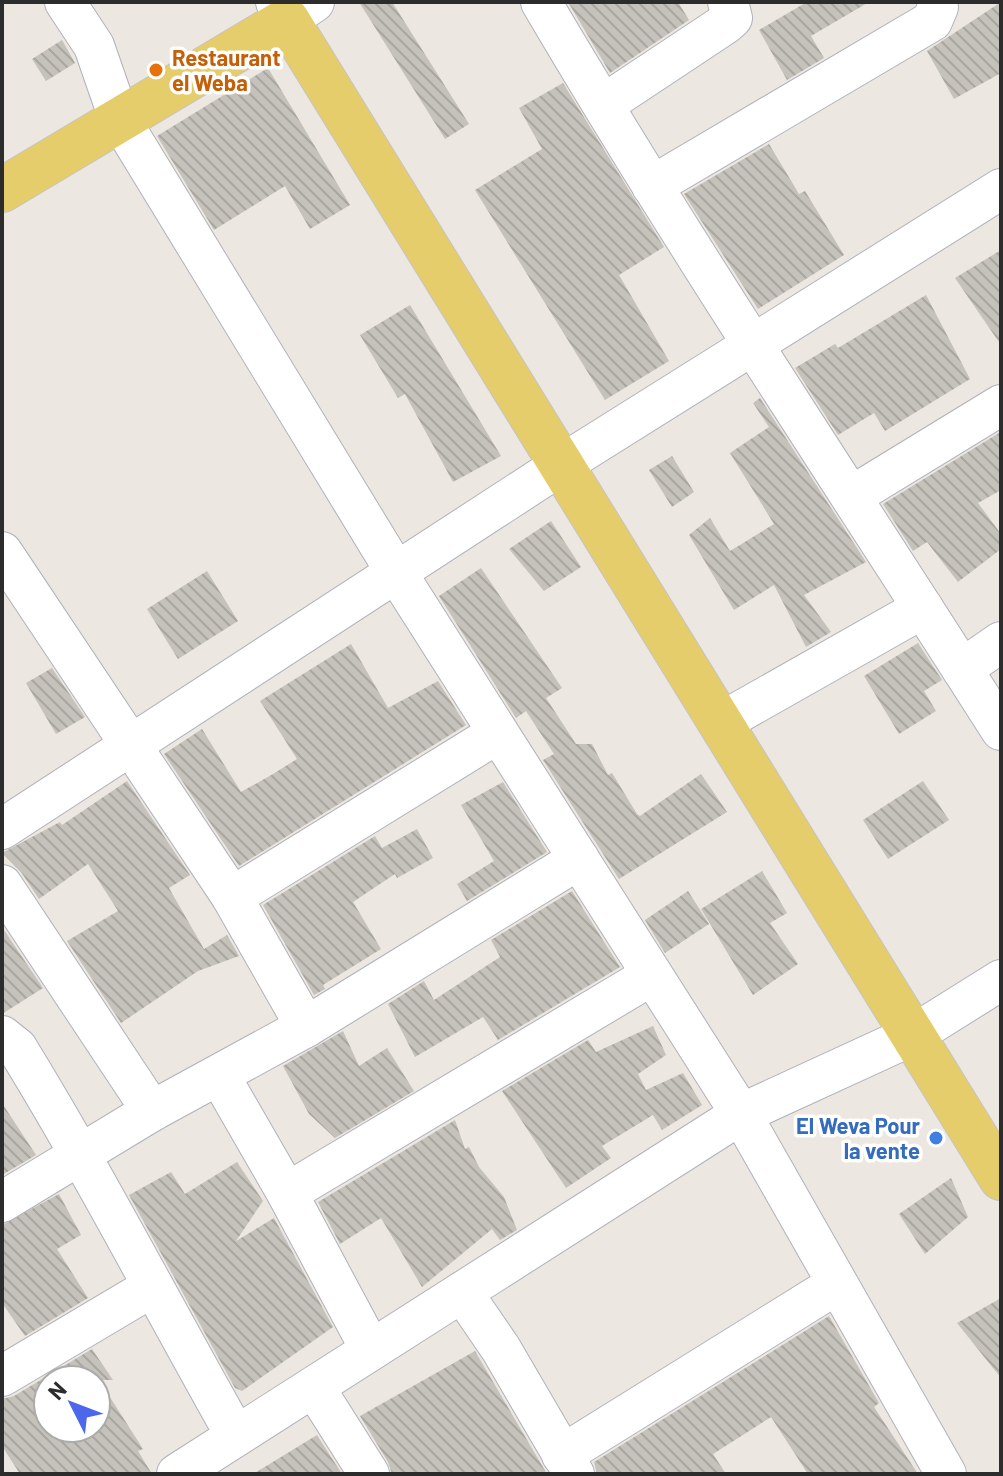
<svg xmlns="http://www.w3.org/2000/svg" width="1003" height="1476" font-family="Barlow,sans-serif">
	<defs>
		<pattern id="building-back-hatch" width="6" height="6" patternUnits="userSpaceOnUse" patternTransform="scale(2)"><rect width="6" height="6" fill="#c5c1bb"/><path d="M-1 5l2 2M0 0l6 6M5-1l2 2" fill="none" stroke="#a9a6a1"/></pattern>
	</defs>
	<rect width="100%" height="100%" fill="#ece7e0"/>
	<g fill="url(#building-back-hatch)" fill-rule="evenodd">
		<polygon points="359,2 392,2 469,124 445,139"/>
		<polygon points="568,2 678,2 689,20 610,73"/>
		<polygon points="807,2 869,2 811,36 824,58 787,80 759,30"/>
		<polygon points="1001,2 1001,73 954,99 927,51"/>
		<polygon points="62,40 75,63 46,81 32,59"/>
		<polygon points="268,68 350,205 310,229 285,186 214,230 157,136"/>
		<polygon points="563,83 664,247 619,275 669,361 605,400 475,190 542,149 519,108"/>
		<polygon points="769,144 799,194 805,191 844,255 758,309 684,194"/>
		<polygon points="1001,250 1001,345 955,278"/>
		<polygon points="926,295 970,379 885,431 874,413 838,435 795,368 835,344 838,348"/>
		<polygon points="410,305 501,456 453,482 405,394 398,398 360,335"/>
		<polygon points="760,398 866,562 804,595 831,632 806,647 774,585 734,610 689,535 710,518 730,551 774,524 730,453 769,427 753,403"/>
		<polygon points="999,433 1001,490 978,503 1001,534 1001,549 958,582 927,542 913,551 883,504"/>
		<polygon points="672,456 694,492 672,507 649,470"/>
		<polygon points="551,521 581,567 544,591 509,549"/>
		<polygon points="481,568 562,688 546,698 576,744 592,744 608,775 612,773 637,814 640,816 701,774 727,812 619,879 543,760 554,754 526,711 516,718 439,596"/>
		<polygon points="207,571 238,621 178,659 147,609"/>
		<polygon points="918,643 942,680 924,691 936,711 899,734 864,676"/>
		<polygon points="351,644 388,708 438,681 466,725 239,866 164,754 202,729 241,792 273,774 297,759 260,701"/>
		<polygon points="52,668 85,717 56,734 26,683"/>
		<polygon points="127,781 190,875 169,888 204,949 227,935 239,956 198,971 121,1023 67,941 118,911 88,864 39,899 21,872 2,853 60,822 62,825"/>
		<polygon points="923,781 949,820 888,859 863,820"/>
		<polygon points="503,782 547,852 467,901 457,884 494,861 461,805"/>
		<polygon points="417,829 433,858 397,878 395,874 353,902 381,949 323,985 325,989 314,995 263,905 375,836 382,848"/>
		<polygon points="762,871 787,913 770,923 798,964 753,995 701,909"/>
		<polygon points="572,891 620,967 498,1040 483,1017 415,1057 388,1004 424,981 434,1000 500,957 491,940"/>
		<polygon points="688,891 709,924 665,953 645,920"/>
		<polygon points="2,927 43,988 2,1014"/>
		<polygon points="653,1026 666,1055 638,1074 646,1090 683,1073 702,1105 662,1130 653,1115 602,1146 611,1158 566,1188 502,1091 588,1040 596,1052"/>
		<polygon points="343,1031 359,1066 387,1048 414,1091 335,1138 309,1114 283,1066"/>
		<polygon points="2,1103 36,1155 2,1175"/>
		<polygon points="455,1120 465,1149 469,1147 479,1167 504,1197 517,1230 500,1240 492,1229 422,1287 381,1218 340,1244 318,1202"/>
		<polygon points="237,1162 263,1201 236,1241 274,1218 333,1327 242,1391 235,1388 129,1195 171,1172 185,1194"/>
		<polygon points="951,1178 968,1217 925,1254 899,1214"/>
		<polygon points="59,1194 81,1235 57,1249 88,1298 25,1336 2,1303 2,1225"/>
		<polygon points="1001,1298 1001,1378 957,1323"/>
		<polygon points="829,1316 879,1403 874,1407 918,1474 808,1474 771,1417 713,1454 726,1474 597,1474 594,1462"/>
		<path d="M92,1349L113,1380H99L143,1449L138,1451L152,1474H20L2,1446V1399L14,1396ZM48,1380H96V1428H48Z"/>
		<polygon points="475,1351 547,1474 392,1474 388,1462 360,1416"/>
		<polygon points="317,1435 342,1474 253,1474"/>
	</g>
	<g fill="none" stroke-linecap="round" stroke-linejoin="round">
		<defs>
			<g id="minor">
				<polyline points="65,2 94,46 119,118 396,572 741,1114 946,1474"/>
				<polyline points="276,2 287,20 314,2"/>
				<path d="M541,2C687,250 847,488 1001,730"/>
				<polyline points="603,105 725,24 732,18 728,2"/>
				<polyline points="652,186 932,21 938,7"/>
				<polyline points="852,496 1001,405"/>
				<polyline points="2,552 232,897 306,1027"/>
				<polyline points="962,669 1001,642"/>
				<polyline points="720,723 923,608"/>
				<polyline points="2,829 561,465 1001,189"/>
				<polyline points="2,885 152,1111"/>
				<polyline points="232,897 498,733"/>
				<path d="M2,1036L17,1048C95,1175 163,1307 236,1436"/>
				<polyline points="219,1075 287,1193 652,975"/>
				<polyline points="287,1193 371,1350"/>
				<polyline points="2,1202 152,1111 306,1027 579,859"/>
				<polyline points="462,1292 501,1349 574,1474"/>
				<polyline points="2,1376 152,1287"/>
				<polyline points="314,1387 369,1474"/>
				<polyline points="562,1455 837,1284"/>
				<polyline points="177,1474 741,1114 913,1035 1001,980"/>
			</g>
			<polyline id="major" points="2,190 287,20 1001,1178"/>
		</defs>
		<use href="#minor" stroke="#b0b1bb" stroke-width="42"/>
		<use href="#major" stroke="#c4c4c4" stroke-width="46"/>
		<use href="#minor" stroke="#fff" stroke-width="40"/>
		<use href="#major" stroke="#e6cd6b" stroke-width="44"/>
	</g>
	<circle fill="#e8710a" stroke="#fff" stroke-width="3" cx="156" cy="70" r="8"/>
	<circle fill="#3f7fe0" stroke="#fff" stroke-width="3" cx="936" cy="1138" r="8"/>
	<g text-anchor="middle" dominant-baseline="central" stroke-width="7" stroke-linejoin="round" paint-order="stroke">
		<g font-size="22" font-weight="bold" fill="#c56008" stroke="#fff" text-anchor="start">
			<text x="172" y="57">Restaurant<tspan x="172" dy="25">el Weba</tspan></text>
		</g>
		<g font-size="22" font-weight="bold" fill="#366cbe" stroke="#fff" text-anchor="end">
			<text x="920" y="1125">El Weva Pour<tspan x="920" dy="25">la vente</tspan></text>
		</g>
	</g>
	<rect width="1003" height="1476" fill="none" stroke="#2c2c2c" stroke-width="8"/>
	<g transform="translate(72 1404) rotate(312)"><circle r="38" fill="#ffffff" stroke="#ababab" stroke-width="2"/>
	<path d="M0-6L14 30L0 20L-14 30Z" fill="#4d66ec"/>
	<text y="-12" font-size="22" font-weight="bold" text-anchor="middle" fill="#2c2c2c">N</text>
	</g>
</svg>
